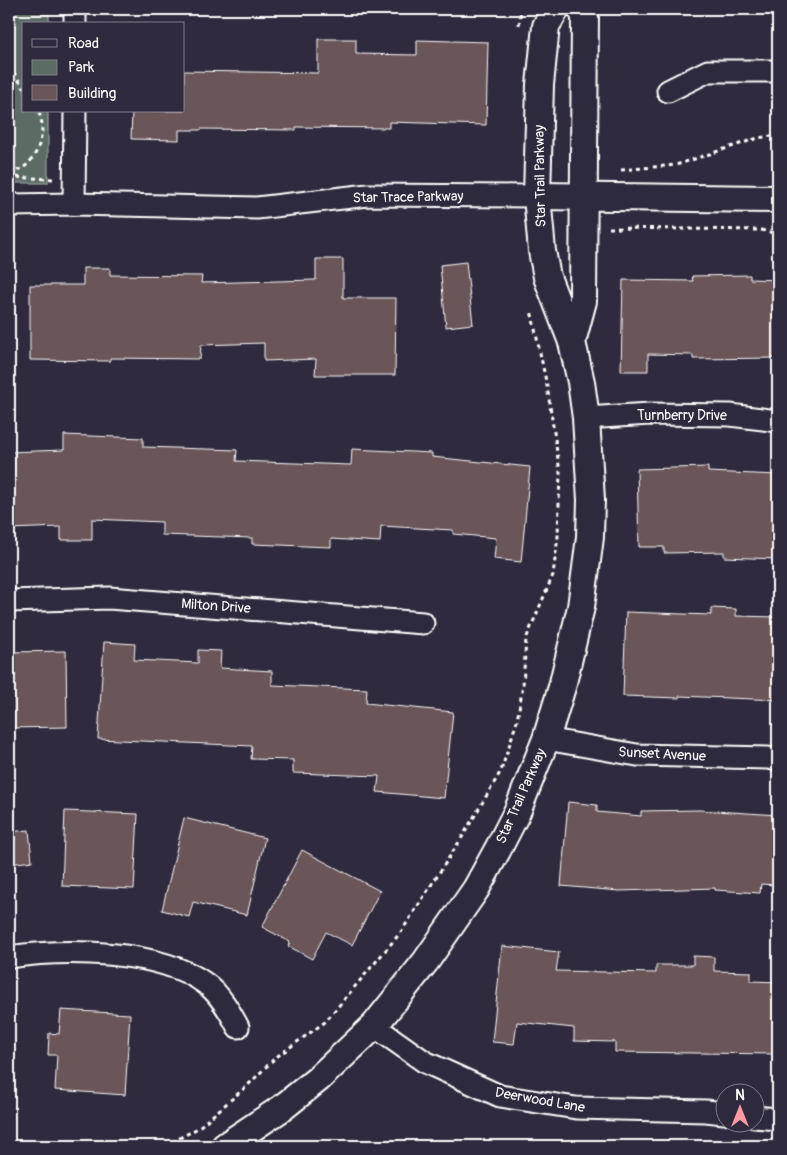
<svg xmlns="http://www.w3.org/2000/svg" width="787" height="1155" font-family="Pangolin,sans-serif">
	<rect width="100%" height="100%" fill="#2f2a3d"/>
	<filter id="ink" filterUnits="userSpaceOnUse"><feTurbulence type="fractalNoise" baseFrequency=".02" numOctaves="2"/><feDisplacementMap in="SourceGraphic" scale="10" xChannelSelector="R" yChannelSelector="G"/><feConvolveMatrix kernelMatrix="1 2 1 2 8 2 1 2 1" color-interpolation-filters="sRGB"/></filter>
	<g filter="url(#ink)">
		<polygon fill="#5b6c65" stroke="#adb6b2" points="9,9 49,9 49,24 24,24 24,111 48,111 48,183 9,183"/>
		<g fill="#6a5559" stroke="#fff">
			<polygon points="318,39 356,39 356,54 417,55 417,40 488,42 486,125 389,122 389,128 296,127 296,130 201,129 200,130 179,130 179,140 131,139 132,111 184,111 184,71 318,73"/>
			<polygon points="316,259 343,259 343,298 396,298 395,375 315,375 316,359 264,361 264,343 201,345 200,359 110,358 110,361 30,360 30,285 83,285 83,268 110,268 110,275 202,276 201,283 316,280"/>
			<polygon points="466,262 473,324 446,327 440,265"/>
			<polygon points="750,275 750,279 778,280 778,358 693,359 693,355 648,354 648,371 621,371 623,280 693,281 692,276"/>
			<polygon points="64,435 143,438 143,447 237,450 236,461 351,465 352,449 432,453 432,457 530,467 521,562 494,559 496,538 453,534 453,530 381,526 380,542 331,539 331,547 252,544 252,538 162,535 162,522 92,519 92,540 61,540 61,527 9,529 9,452 64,450"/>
			<polygon points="708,467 708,472 778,475 778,559 724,557 724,552 664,553 664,547 639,547 637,469"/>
			<polygon points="711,608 736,609 736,616 778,617 778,700 679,696 679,698 623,696 626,612 711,615"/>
			<polygon points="104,642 135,644 134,660 198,663 198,650 221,651 220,668 272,671 272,685 367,689 366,703 453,712 444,798 377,792 379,776 293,773 293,760 251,759 252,746 98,739"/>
			<polygon points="66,651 67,727 9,728 9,652"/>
			<polygon points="568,802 597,805 597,812 641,816 641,811 700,810 778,815 775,885 761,884 760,893 715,890 715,888 619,891 561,886"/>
			<polygon points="65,811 138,814 134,889 62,886"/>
			<polygon points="184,818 265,838 247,915 193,902 189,917 162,910"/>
			<polygon points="29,830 32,861 9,864 9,832"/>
			<polygon points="302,850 380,891 352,945 326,932 312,959 288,946 290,942 262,927"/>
			<polygon points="502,946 559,952 556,971 656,973 656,965 693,965 693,956 714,957 714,971 751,972 751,981 778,982 778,1054 615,1052 615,1042 574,1041 574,1028 517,1022 514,1044 492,1042"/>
			<polygon points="61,1010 130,1014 125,1095 55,1090 57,1055 48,1055 49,1033 59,1034"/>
		</g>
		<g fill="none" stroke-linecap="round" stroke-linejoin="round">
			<defs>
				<g id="minor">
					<polyline points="75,24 75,9"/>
					<polyline points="668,91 708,71 778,71"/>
					<polyline points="74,204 75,111"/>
					<polyline points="9,205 74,204 257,208 368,195 537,196"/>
					<polyline points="586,418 650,414 730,415 778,421"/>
					<polyline points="9,601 109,598 423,623"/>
					<polyline points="546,739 637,755 768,758 778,760"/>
					<path d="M9,957C64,949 160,949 206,984C220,994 230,1012 238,1027"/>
					<polyline points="374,1026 425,1062 500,1096 576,1108 706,1111 724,1113"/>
					<polyline points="754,1117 778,1119"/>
				</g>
				<g id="tertiary">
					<polyline points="537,196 778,199"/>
					<polyline points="572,342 583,301 585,15 581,9"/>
					<polyline points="225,1146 282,1108 318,1079 374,1026 426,961 476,889 498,849 517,812 546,739 562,687 581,607 590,537 591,500 586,418 581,382 572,342 547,277 542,251 537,196 540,85 546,26 556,9"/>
				</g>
			</defs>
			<use href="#minor" stroke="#fff" stroke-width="25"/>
			<use href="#tertiary" stroke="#fff" stroke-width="30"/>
			<g stroke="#fff" stroke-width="3" stroke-dasharray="4 4" stroke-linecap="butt">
				<polyline points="519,25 521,9"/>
				<polyline points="9,26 15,9"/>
				<polyline points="9,66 24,88"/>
				<polyline points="621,170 676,165 758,138 778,135"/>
				<path d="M9,172C12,171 17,170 21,169C38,160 48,128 38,111"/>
				<polyline points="9,177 53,179"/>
				<polyline points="609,228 761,230 778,234"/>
				<polyline points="165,1146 198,1128 247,1086 275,1058 325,1022 401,932 461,839 501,771 517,721 523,685 526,639 553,575 558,536 560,472 547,386 531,310"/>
			</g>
			<use href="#minor" stroke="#2f2a3d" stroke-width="21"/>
			<use href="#tertiary" stroke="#2f2a3d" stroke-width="26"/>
		</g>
	</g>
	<g text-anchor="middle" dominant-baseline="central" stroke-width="5" stroke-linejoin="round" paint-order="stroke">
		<g font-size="14" fill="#fff" stroke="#2f2a3d">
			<text transform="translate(540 176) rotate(-91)">Star Trail Parkway</text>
			<text transform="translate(408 197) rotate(-1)">Star Trace Parkway</text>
			<text x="682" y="415">Turnberry Drive</text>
			<text transform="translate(216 606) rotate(4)">Milton Drive</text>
			<text transform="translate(662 754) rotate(3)">Sunset Avenue</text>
			<text transform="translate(521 796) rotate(-66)">Star Trail Parkway</text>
			<text transform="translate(540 1100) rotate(10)">Deerwood Lane</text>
		</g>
	</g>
	<rect width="787" height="1155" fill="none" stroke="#2f2a3d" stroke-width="30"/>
	<rect x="15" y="15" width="757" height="1125" fill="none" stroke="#fff" stroke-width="2" filter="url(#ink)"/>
	<rect x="22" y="22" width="162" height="90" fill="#2f2a3d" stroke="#827f8b"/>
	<rect x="32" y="39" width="25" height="8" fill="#2f2a3d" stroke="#827f8b"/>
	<text x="68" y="48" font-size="15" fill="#ffffff">Road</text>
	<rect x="32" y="60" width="25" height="15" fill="#5b6c65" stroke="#827f8b"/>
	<text x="68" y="72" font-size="15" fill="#ffffff">Park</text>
	<rect x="32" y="85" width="25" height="15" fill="#6a5559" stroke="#827f8b"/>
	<text x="68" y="98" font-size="15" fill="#ffffff">Building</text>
	<g transform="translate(740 1108)"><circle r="24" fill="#2f2a3d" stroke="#827f8b"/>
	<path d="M0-4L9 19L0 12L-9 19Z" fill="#ff9aa2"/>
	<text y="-8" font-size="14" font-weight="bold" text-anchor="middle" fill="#ffffff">N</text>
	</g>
</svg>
